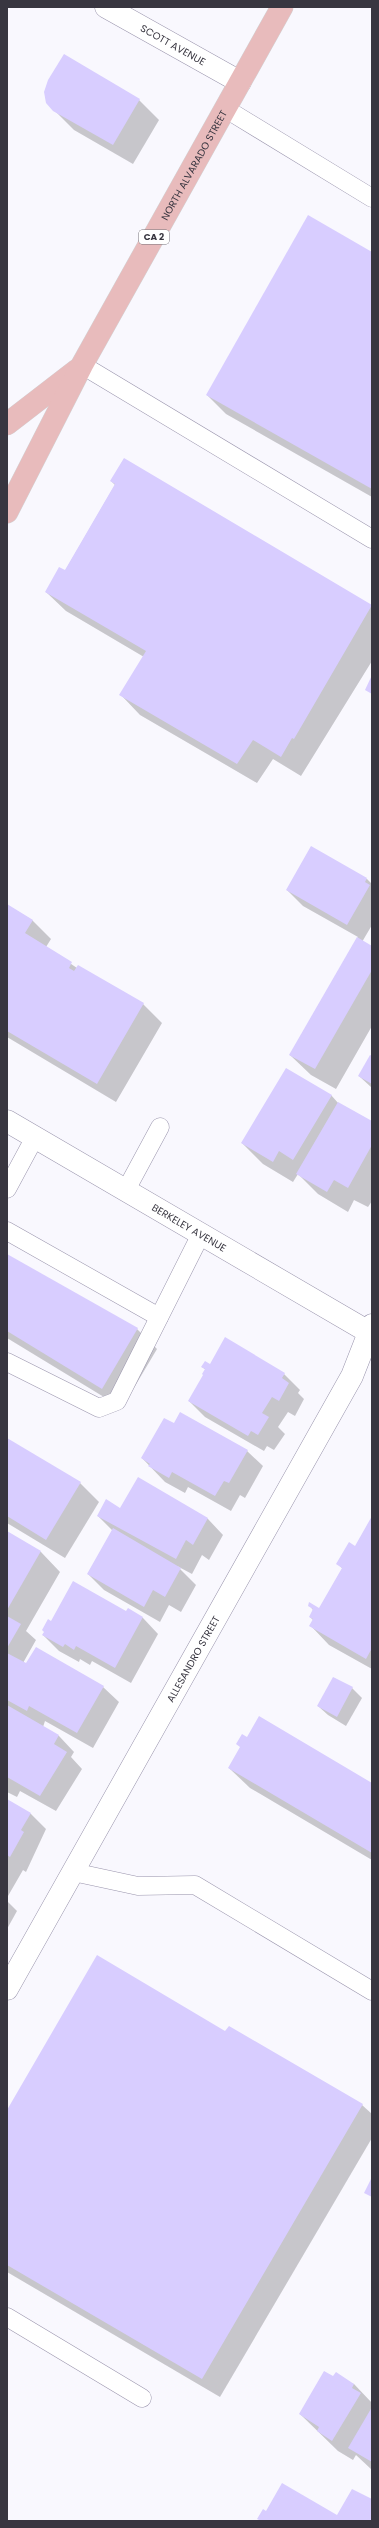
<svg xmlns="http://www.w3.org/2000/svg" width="379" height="2528" font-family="Poppins,sans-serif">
	<rect width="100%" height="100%" fill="#f9f8fe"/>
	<g fill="#0003">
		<polygon points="139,100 159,120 133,164 74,130 47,103"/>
		<polygon points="372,253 372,497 226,414 207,395"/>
		<polygon points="124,459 372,606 372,661 301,776 273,759 257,783 140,715 121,695 144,657 66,611 46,592 65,571 115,485 111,481"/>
		<polygon points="367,879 372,884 372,925 362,942 372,948 372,1026 336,1089 311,1075 290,1055 358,937 303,906 287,890"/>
		<polygon points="7,905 32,920 51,939 46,947 77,968 143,1004 162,1023 116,1102 7,1037"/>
		<polygon points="372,1057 372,1088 359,1076"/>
		<polygon points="331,1095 339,1104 372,1122 372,1201 368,1207 354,1200 348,1212 318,1194 298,1174 293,1182 263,1164 242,1143"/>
		<polygon points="7,1256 137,1329 157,1349 122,1408 7,1338"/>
		<polygon points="210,1365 284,1374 300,1390 298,1393 304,1399 295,1416 288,1412 278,1427 285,1434 274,1450 267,1446 264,1451 205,1417 189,1401 204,1375 206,1370 202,1367"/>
		<polygon points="7,1439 80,1483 99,1502 65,1558 7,1523"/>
		<polygon points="247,1451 263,1466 245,1498 240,1495 231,1511 188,1487 185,1493 165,1482 142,1458"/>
		<polygon points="138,1479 208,1519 223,1535 209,1560 202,1555 192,1574 177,1566 196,1585 181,1612 169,1605 160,1622 104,1590 88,1574 113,1531 98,1516 121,1509"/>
		<polygon points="372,1518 372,1669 329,1645 311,1626 314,1621 310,1617 313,1610 309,1605 320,1609 343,1569 338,1564 356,1547"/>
		<polygon points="7,1532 41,1552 60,1572 26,1631 36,1640 23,1663 103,1687 119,1702 93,1748 45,1721 43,1727 59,1736 74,1752 71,1757 82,1769 56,1811 20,1791 17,1797 7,1792"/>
		<polygon points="128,1610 143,1618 158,1634 131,1683 92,1661 90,1665 80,1659 79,1662 59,1651 43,1635 51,1622 126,1612"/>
		<polygon points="334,1678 352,1688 362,1698 346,1726 328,1715 318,1706"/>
		<polygon points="247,1738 372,1784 372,1860 250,1788 229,1768"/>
		<polygon points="7,1800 31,1814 46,1829 26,1872 23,1870 8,1896"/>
		<polygon points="7,1901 17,1911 7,1929"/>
		<polygon points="226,2033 362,2105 372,2114 372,2138 220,2397 7,2272 7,2112"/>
		<polygon points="334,2378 354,2384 372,2403 372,2470 356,2455 353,2460 338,2451 300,2414"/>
	</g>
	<g fill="#d8cdff">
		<polygon points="64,54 140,99 113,145 53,111 46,103 44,92 48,80"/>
		<polygon points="308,215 372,252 372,489 206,395"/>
		<polygon points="124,458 372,605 294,739 292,738 281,757 253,740 237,764 119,695 146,651 45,592 59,567 65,570 115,484 110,481"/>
		<polygon points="372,675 372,694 365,690"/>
		<polygon points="311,846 367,878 365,882 370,885 347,925 286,890"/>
		<polygon points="7,904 33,920 25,933 72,962 69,968 74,971 78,965 144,1003 97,1084 7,1031"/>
		<polygon points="357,937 372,946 372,970 315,1069 289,1055"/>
		<polygon points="370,1055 372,1056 372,1084 358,1076"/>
		<polygon points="286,1068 332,1095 293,1160 279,1151 273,1162 241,1143"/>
		<polygon points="338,1102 372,1121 372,1145 348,1188 334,1180 327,1192 296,1174"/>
		<polygon points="7,1254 138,1328 102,1389 7,1331"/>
		<polygon points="225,1337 285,1373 282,1378 289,1383 279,1401 272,1397 262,1413 269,1417 258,1435 251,1431 248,1436 188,1401 203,1375 202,1374 205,1369 201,1367 205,1361 210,1364"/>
		<polygon points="180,1412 248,1450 229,1483 224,1481 215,1496 172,1472 169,1478 148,1466 150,1464 141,1458 164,1418 174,1423"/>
		<polygon points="7,1438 81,1482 46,1540 7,1516"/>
		<polygon points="138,1477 208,1518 193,1545 186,1540 176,1559 97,1516 106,1499 120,1508"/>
		<polygon points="372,1516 372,1648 366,1659 309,1626 313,1619 309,1617 313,1609 308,1606 309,1602 319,1608 342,1568 336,1564 349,1542 355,1546"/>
		<polygon points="113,1528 181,1568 165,1597 153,1590 144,1607 87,1574"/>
		<polygon points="7,1531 41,1551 7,1610"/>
		<polygon points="73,1581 126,1611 128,1608 143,1617 115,1668 76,1646 74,1650 65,1644 63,1647 42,1635 44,1632 42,1630 48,1619 51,1621"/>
		<polygon points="7,1616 21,1624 7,1648"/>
		<polygon points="36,1647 104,1686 77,1733 29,1706 27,1711 7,1700 7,1653 26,1663"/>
		<polygon points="333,1677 353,1687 337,1717 317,1706"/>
		<polygon points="7,1705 59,1735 54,1744 67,1752 40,1796 7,1777"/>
		<polygon points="259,1716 372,1783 372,1853 228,1768 240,1747 236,1744 242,1734 247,1737"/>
		<polygon points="7,1799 31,1813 21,1830 24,1832 10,1857 7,1855"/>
		<polygon points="97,1955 225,2031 229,2026 363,2104 202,2379 7,2265 7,2110"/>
		<polygon points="372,2177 372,2197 364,2193"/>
		<polygon points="324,2371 333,2376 336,2372 354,2384 352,2388 361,2393 332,2441 317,2431 319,2427 299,2414"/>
		<polygon points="372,2407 372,2462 348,2448"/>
		<polygon points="282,2483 337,2515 352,2489 372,2499 372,2521 261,2521 257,2519 263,2509 266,2511"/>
	</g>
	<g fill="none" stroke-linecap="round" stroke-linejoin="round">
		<defs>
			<g id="service">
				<polyline points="226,109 372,198"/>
				<polyline points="82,365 372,539"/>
				<polyline points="7,1189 35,1137"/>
				<polyline points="126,1190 160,1127"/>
				<polyline points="7,1231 159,1317"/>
				<polyline points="7,1362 99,1408 117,1401 201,1234"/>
				<polyline points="73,1872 138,1886 195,1885 372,1991"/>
				<polyline points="7,2317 142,2398"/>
			</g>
			<g id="minor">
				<path id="s1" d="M7,1121L372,1334"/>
				<path id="s2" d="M7,1989L352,1376L372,1325"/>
			</g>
			<g id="tertiary">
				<path id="s3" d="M106,7L240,82"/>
			</g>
			<g id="primary">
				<polyline points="7,424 77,370"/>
				<path id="s4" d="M7,512L82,365L282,7"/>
			</g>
		</defs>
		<use href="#service" stroke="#9a95ad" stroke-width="19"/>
		<use href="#minor" stroke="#9a95ad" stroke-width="23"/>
		<use href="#tertiary" stroke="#9a95ad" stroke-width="23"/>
		<use href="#primary" stroke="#d3d3d5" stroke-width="23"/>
		<use href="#service" stroke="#fff" stroke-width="18"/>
		<use href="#minor" stroke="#fff" stroke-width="22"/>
		<use href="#tertiary" stroke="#fff" stroke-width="22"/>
		<use href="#primary" stroke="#e8bbbc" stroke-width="22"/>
	</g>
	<g text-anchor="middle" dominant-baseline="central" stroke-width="3" stroke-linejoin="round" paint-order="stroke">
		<rect fill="#fff" stroke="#747279" stroke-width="1" x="139" y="230" width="30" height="14" rx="3"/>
		<g font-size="9" font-weight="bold" fill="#383640">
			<text x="154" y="237">CA 2</text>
		</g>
		<g font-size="10" fill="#383640" stroke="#fff">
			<text stroke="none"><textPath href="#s3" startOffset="77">SCOTT AVENUE</textPath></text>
			<text stroke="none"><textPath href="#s4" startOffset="394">NORTH ALVARADO STREET</textPath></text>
			<text stroke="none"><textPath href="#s1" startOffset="211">BERKELEY AVENUE</textPath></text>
			<text stroke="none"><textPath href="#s2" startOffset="379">ALLESANDRO STREET</textPath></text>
		</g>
	</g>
	<rect width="379" height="2528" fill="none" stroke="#383640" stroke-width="16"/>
</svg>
